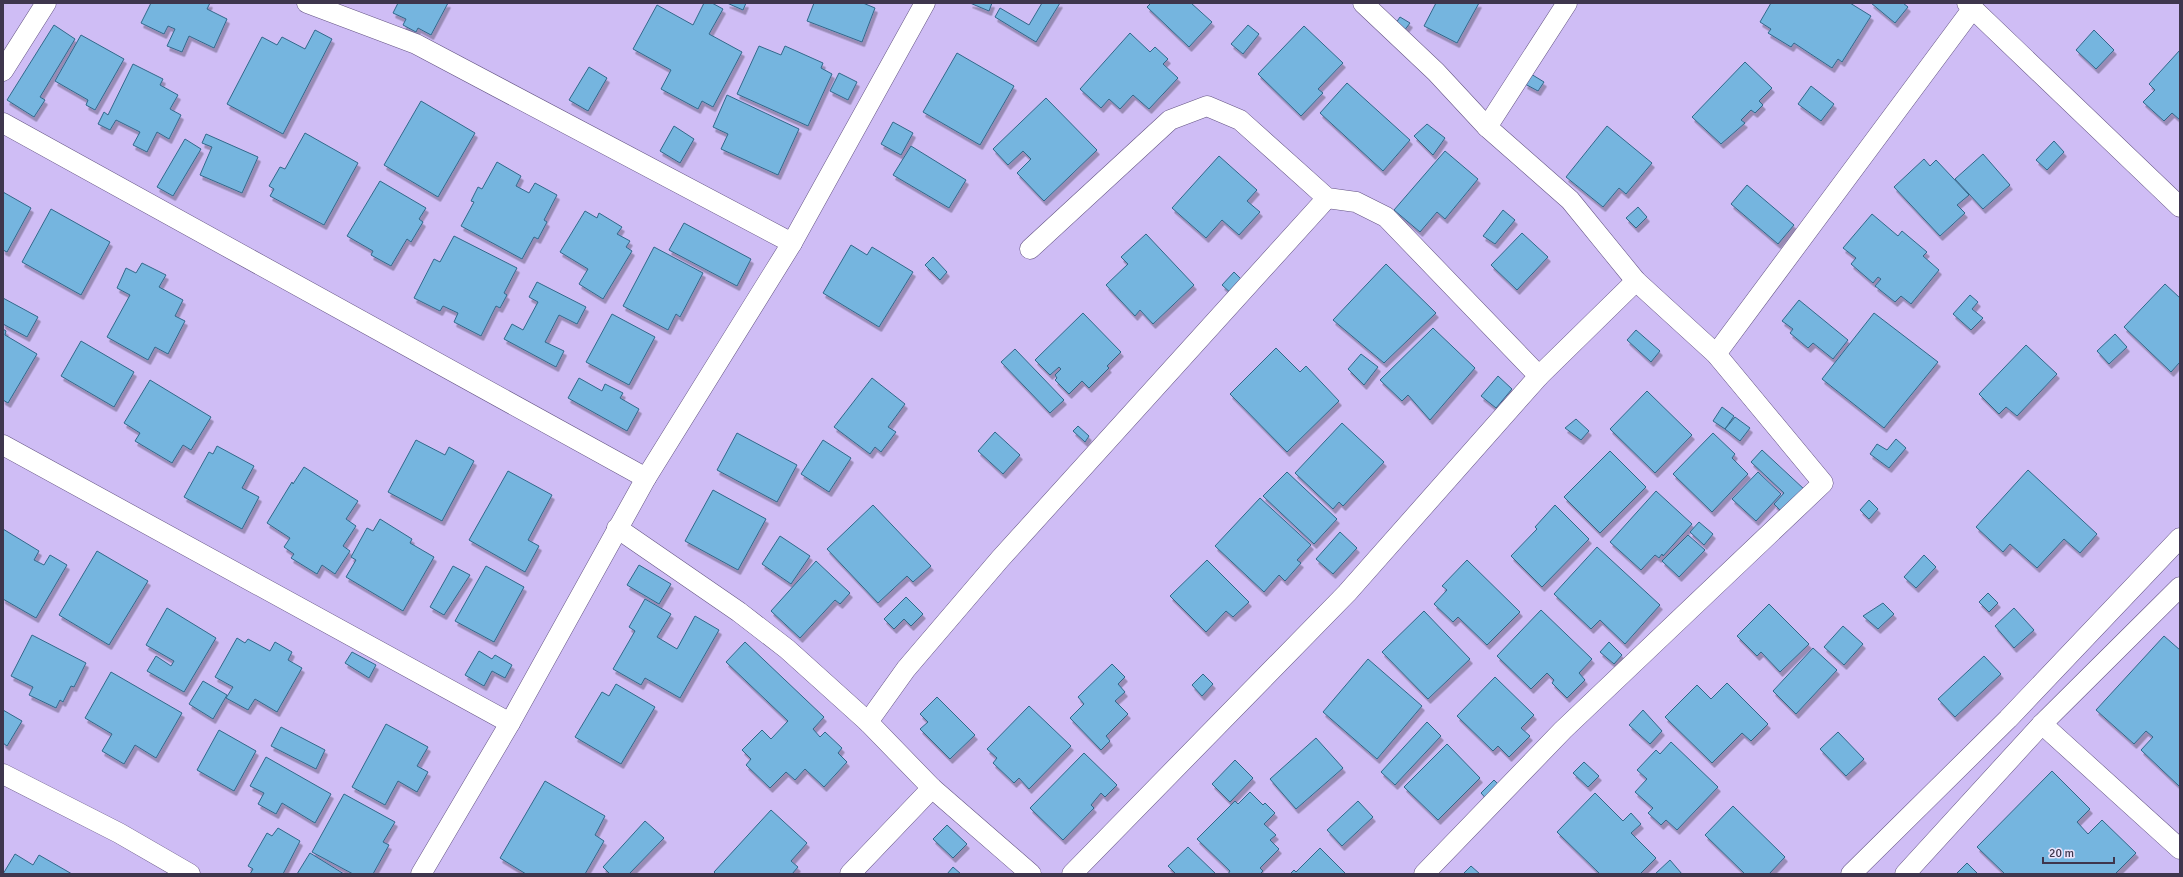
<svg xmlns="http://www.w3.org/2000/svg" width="2183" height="877" font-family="Signika,sans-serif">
	<defs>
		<filter id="shadow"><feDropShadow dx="2.5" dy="4.5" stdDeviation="0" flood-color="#0004"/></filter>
	</defs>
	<rect width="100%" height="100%" fill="#cfbdf5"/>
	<g fill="#75b5df" stroke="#32688a" filter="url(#shadow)">
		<polygon points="151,3 210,3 207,9 227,19 214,48 189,36 182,52 167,46 175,29 168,26 164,34 141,23"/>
		<polygon points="398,3 448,3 431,35 418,28 416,32 403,25 406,19 393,13"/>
		<polygon points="704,3 712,3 723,9 709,34 742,52 713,107 702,101 698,109 661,89 671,70 633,49 657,5 693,25"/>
		<polygon points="727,3 746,3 743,10"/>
		<polygon points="814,3 863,3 875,8 862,42 807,21"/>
		<polygon points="970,3 992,3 989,11"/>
		<polygon points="1042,3 1060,3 1036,42 995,17 1000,8 1029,25"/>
		<polygon points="1151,3 1191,3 1212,22 1189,47 1147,7"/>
		<polygon points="1436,3 1479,3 1457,43 1424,26"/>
		<polygon points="1771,3 1850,3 1871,16 1842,62 1838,59 1832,68 1794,43 1791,47 1768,33 1771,29 1760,22"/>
		<polygon points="1871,3 1903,3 1908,7 1895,23"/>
		<polygon points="1400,17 1410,23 1401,35 1392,29"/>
		<polygon points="54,25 75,39 40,97 45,100 34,117 7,100"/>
		<polygon points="1248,25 1259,34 1243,54 1231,44"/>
		<polygon points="1304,26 1343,63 1318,89 1323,93 1301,116 1258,74"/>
		<polygon points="315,30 332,39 283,134 227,104 262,37 277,45 282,37 305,49"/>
		<polygon points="2094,30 2114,50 2096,69 2076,50"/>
		<polygon points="1130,33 1150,52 1155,47 1168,59 1163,64 1178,78 1149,109 1133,95 1120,109 1109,99 1101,108 1080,89"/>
		<polygon points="81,35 124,59 95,110 86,105 88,100 55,81"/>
		<polygon points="759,46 781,55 785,46 823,63 821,68 832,74 808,126 737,94"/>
		<polygon points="2180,50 2180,120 2172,113 2164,121 2143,102 2155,90 2149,84"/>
		<polygon points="957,53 1014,86 980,145 923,112"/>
		<polygon points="1745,62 1772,88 1759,101 1763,105 1755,113 1751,110 1741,120 1745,123 1721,144 1692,117"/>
		<polygon points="133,64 163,79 160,85 178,95 170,109 181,115 169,139 157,132 147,152 133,145 140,132 116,120 110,130 98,124 104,112 108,115"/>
		<polygon points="589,67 607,78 588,111 569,100"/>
		<polygon points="839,73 857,82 848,100 830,91"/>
		<polygon points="1531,74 1544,82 1538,91 1525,84"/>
		<polygon points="1347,83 1410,140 1383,171 1320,113"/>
		<polygon points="1811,86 1834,104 1821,121 1798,104"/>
		<polygon points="727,95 799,129 778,175 721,149 728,134 713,127"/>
		<polygon points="1046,98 1097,150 1044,201 1017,173 1031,159 1023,151 1008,165 993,149"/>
		<polygon points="421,101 475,133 438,197 384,165"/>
		<polygon points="893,122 913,133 901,155 881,144"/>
		<polygon points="1427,124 1445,138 1433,155 1414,136"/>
		<polygon points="674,126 694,139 680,163 660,151"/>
		<polygon points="1607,126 1652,163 1626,194 1619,188 1603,207 1566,177"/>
		<polygon points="305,133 358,163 324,225 270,196 274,189 269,186 280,167 285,169"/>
		<polygon points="206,134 258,157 242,193 200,175 212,147 202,143"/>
		<polygon points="185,139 201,149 173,196 157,187"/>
		<polygon points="2054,141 2064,152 2047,170 2036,160"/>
		<polygon points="911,146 966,180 949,208 893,175"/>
		<polygon points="1445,151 1478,179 1445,219 1437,212 1420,232 1394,210"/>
		<polygon points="1983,154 2010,185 1983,209 1955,179"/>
		<polygon points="1219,156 1257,190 1247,201 1260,212 1239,235 1222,220 1206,238 1172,208"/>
		<polygon points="1924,159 1930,166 1936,160 1969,195 1957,205 1965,213 1940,236 1894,187"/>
		<polygon points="497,162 521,176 516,186 529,193 535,183 557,195 544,220 547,222 538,239 534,237 522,259 461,226 474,202 471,201 478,187 482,189"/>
		<polygon points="380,181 426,208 419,219 423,222 411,242 407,239 391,266 371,255 373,251 347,236"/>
		<polygon points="1747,185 1794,225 1778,244 1731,204"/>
		<polygon points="3,192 31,208 7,252 3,250"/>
		<polygon points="1638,207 1647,217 1636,228 1626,218"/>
		<polygon points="51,209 110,242 81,295 22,262"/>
		<polygon points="1503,210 1515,220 1495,244 1483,236"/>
		<polygon points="585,211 597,218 599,213 622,227 617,234 630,241 626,247 632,251 603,299 579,284 588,269 560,252"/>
		<polygon points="1872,214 1898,236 1902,231 1927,252 1923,256 1939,270 1911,304 1901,296 1895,302 1875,286 1881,279 1878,277 1873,283 1851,264 1856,258 1843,248"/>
		<polygon points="684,223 751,259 737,286 669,250"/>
		<polygon points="1522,233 1548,257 1517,290 1491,265"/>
		<polygon points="1146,234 1194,285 1153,324 1140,310 1135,316 1106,285 1128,264 1121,257"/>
		<polygon points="454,236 517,268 504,293 507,295 500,308 496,306 481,336 454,322 458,313 443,306 440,311 414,298 434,259 440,262"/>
		<polygon points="851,245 867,255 872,247 913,272 879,327 823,293"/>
		<polygon points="654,247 703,273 680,317 676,314 668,330 623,306"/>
		<polygon points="933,257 947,272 940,280 925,265"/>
		<polygon points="142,263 166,275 159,287 183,300 175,316 185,321 168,354 155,347 148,360 107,337 130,295 117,288 126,268 136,273"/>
		<polygon points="1386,264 1436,313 1384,363 1333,320"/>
		<polygon points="1234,272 1245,283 1233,295 1222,285"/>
		<polygon points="537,282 586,307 577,324 559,315 545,342 564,351 556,367 504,339 512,324 523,330 538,302 529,297"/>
		<polygon points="2165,284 2180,298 2180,362 2171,372 2124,327"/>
		<polygon points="1970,295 1978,302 1972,309 1983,318 1971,330 1953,314"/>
		<polygon points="3,298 38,317 27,337 3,324"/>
		<polygon points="1799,300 1848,340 1833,359 1813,343 1808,348 1790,333 1793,329 1782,321"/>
		<polygon points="1083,313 1121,352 1107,366 1109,368 1089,388 1082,381 1069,394 1055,380 1057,378 1055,375 1061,369 1059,367 1050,375 1035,360"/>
		<polygon points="1874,313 1938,362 1884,428 1822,379"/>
		<polygon points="612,314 655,337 629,385 586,362"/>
		<polygon points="1433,328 1475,368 1430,420 1408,395 1402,401 1380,380"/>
		<polygon points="3,329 6,331 5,335 37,354 8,403 3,400"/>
		<polygon points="1636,330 1660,351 1651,362 1627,340"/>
		<polygon points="2115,334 2127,347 2109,364 2097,351"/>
		<polygon points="81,341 134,372 114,407 61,376"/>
		<polygon points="2026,345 2057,374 2017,416 2006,407 1999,414 1979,394"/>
		<polygon points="1276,348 1300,372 1306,366 1339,401 1287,452 1230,394"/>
		<polygon points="1015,349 1064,400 1050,413 1001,362"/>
		<polygon points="1361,354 1378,367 1364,385 1348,369"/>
		<polygon points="1498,376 1512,389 1496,408 1481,396"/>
		<polygon points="579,378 602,391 605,384 623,393 620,398 639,409 627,431 568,398"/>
		<polygon points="872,378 905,404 888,427 896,432 881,452 875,447 870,454 834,427"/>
		<polygon points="150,380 211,417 191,450 183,445 172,463 135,441 140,433 124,423"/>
		<polygon points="1647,391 1692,435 1655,473 1610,429"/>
		<polygon points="1722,407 1734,416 1725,429 1713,421"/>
		<polygon points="1735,417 1750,428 1740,441 1725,429"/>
		<polygon points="1576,419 1589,431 1581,440 1565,428"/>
		<polygon points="1342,423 1384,462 1343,506 1339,502 1333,509 1295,473"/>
		<polygon points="1078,426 1089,436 1085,442 1073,431"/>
		<polygon points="995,432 1020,455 1003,474 978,451"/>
		<polygon points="737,433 797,465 777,502 717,470"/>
		<polygon points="1713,433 1735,454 1732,458 1748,474 1712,512 1673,474"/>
		<polygon points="1896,439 1906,448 1889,468 1870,454 1877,444 1887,450"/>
		<polygon points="416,440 445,455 449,447 474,461 442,521 388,492"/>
		<polygon points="823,440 851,458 829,492 801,474"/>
		<polygon points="217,446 254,466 242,488 259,497 242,529 184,497 209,452 213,454"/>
		<polygon points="1762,450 1805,490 1783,513 1774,504 1784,493 1751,462"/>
		<polygon points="1610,451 1646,487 1600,533 1564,497"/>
		<polygon points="304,467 358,501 346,519 356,526 343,546 350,551 335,574 322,565 317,574 291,558 294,554 284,547 290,538 267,523 292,482 293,484"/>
		<polygon points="2028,470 2097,534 2080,553 2064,539 2037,568 2010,544 2003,552 1976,527"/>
		<polygon points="508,471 552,495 528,540 539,546 525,572 469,540"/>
		<polygon points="1287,472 1337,519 1314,544 1263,496"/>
		<polygon points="1758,472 1781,494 1756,521 1732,499"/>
		<polygon points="713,490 766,519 738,570 685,541"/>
		<polygon points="1656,491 1692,524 1663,556 1662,554 1659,558 1655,555 1641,570 1610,542"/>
		<polygon points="1260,498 1311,545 1297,560 1301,563 1285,581 1279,575 1264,592 1215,546"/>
		<polygon points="1869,500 1878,509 1869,519 1860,510"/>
		<polygon points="873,505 931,566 913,582 907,576 878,603 827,549"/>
		<polygon points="1555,505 1589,539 1542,587 1511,556 1537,529 1535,527"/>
		<polygon points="380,519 412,539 410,543 434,557 403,611 346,577 356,560 351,557 367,528 373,531"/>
		<polygon points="1699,522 1713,534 1704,545 1690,532"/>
		<polygon points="3,529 39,551 34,560 44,565 50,555 67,565 36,618 3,599"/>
		<polygon points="1340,532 1357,548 1333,574 1316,559"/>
		<polygon points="1688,535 1705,550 1679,577 1662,561"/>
		<polygon points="780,536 810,556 791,584 762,564"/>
		<polygon points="1597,547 1660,605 1625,644 1600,620 1591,629 1554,594"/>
		<polygon points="97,551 148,581 109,645 59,615"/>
		<polygon points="1924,555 1936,567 1916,588 1904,577"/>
		<polygon points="1207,560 1249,602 1233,617 1226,611 1206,632 1170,596"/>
		<polygon points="1467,560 1520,612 1487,645 1458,617 1453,622 1434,604 1447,590 1442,586"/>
		<polygon points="816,561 850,593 840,604 835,600 800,638 771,611"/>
		<polygon points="639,565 671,584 659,604 627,585"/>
		<polygon points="453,566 470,575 444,615 430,607"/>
		<polygon points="486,566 524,587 494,642 455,621"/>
		<polygon points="1988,593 1998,603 1989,612 1979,602"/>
		<polygon points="906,597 923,614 911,626 904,619 894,629 884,619"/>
		<polygon points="645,599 671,614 657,637 677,649 695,616 719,630 680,698 645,678 641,685 613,669 635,631 629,627"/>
		<polygon points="1883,603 1894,614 1878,629 1863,616"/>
		<polygon points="1769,604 1809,644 1780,672 1761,652 1757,656 1737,636"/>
		<polygon points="167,608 216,638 184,692 147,671 156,656 171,666 174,661 146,645"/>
		<polygon points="2014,608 2034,630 2014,648 1995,626"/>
		<polygon points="1541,610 1592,659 1579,673 1585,680 1567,698 1552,683 1554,680 1547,673 1531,689 1497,656"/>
		<polygon points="1424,611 1470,659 1428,699 1382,652"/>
		<polygon points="1843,626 1863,644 1844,665 1824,647"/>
		<polygon points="32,635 86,663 74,687 71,686 63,702 60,700 56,708 29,695 33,687 11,676"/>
		<polygon points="2164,636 2180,650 2180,787 2141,750 2153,737 2146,731 2134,744 2096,710"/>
		<polygon points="237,638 245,643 248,639 270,651 275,642 292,652 288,660 302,668 277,712 255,699 248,710 226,698 233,687 215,677"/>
		<polygon points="745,642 824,717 813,729 820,737 825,732 842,748 838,753 847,762 824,787 805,769 795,780 786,772 770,788 746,765 751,759 742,750 762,730 771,739 788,721 726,662"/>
		<polygon points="1609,642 1622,655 1614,664 1600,652"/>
		<polygon points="1813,648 1837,670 1796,714 1773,691"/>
		<polygon points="479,651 492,659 495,655 512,665 505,678 492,671 484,686 465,675"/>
		<polygon points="352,652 376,665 369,678 345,663"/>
		<polygon points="1984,656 2001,674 1955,717 1938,699"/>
		<polygon points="1368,659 1422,706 1377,759 1323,712"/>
		<polygon points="1112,664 1125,677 1118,684 1125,692 1115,701 1128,714 1106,736 1110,741 1101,750 1070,718 1084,704 1078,697"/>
		<polygon points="111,672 182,713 156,758 135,745 124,764 102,751 112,734 85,718"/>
		<polygon points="1203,674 1213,684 1202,696 1192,685"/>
		<polygon points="1495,677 1534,715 1521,728 1530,736 1509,757 1498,746 1493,751 1457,716"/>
		<polygon points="203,681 227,695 213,719 189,704"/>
		<polygon points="1727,683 1768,724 1751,741 1742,733 1712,763 1665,717 1697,685 1711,699"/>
		<polygon points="616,684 655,707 621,764 575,737 602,692 609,696"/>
		<polygon points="937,697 975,735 950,759 920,729 928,722 920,714"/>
		<polygon points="1029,706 1071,746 1029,789 1019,778 1014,783 993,763 997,758 987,749"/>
		<polygon points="3,710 22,721 7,746 3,743"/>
		<polygon points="1643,710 1662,731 1650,744 1629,725"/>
		<polygon points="1427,722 1441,736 1395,785 1381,772"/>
		<polygon points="386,724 428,747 417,766 428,772 417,792 398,781 385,805 352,787"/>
		<polygon points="281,727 325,750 316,769 271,746"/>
		<polygon points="219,730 256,751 234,791 197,770"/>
		<polygon points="1838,732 1864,759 1846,776 1820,749"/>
		<polygon points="1316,738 1343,768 1296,809 1270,779"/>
		<polygon points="1671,742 1718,787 1677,830 1666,820 1661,825 1648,813 1653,808 1635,792 1647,779 1637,770 1656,750 1660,754"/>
		<polygon points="1447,744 1480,778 1438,820 1404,787"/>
		<polygon points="1084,753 1117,785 1105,797 1101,793 1091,805 1094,808 1063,840 1030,808"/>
		<polygon points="266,757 331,794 315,823 282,803 276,814 258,804 264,793 250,786"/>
		<polygon points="1235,760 1253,778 1230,802 1212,784"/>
		<polygon points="1584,762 1599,776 1588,787 1573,773"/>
		<polygon points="2052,771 2090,809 2077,822 2088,834 2102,820 2136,853 2115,874 2005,874 1977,847"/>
		<polygon points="1494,780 1503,789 1490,803 1481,793"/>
		<polygon points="545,781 605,816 595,835 604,841 585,874 526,874 500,858"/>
		<polygon points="1250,792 1263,805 1265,803 1275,813 1264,824 1276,835 1270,840 1279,849 1260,868 1263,871 1260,874 1228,874 1230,871 1197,839 1235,801 1238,804"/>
		<polygon points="1595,793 1623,821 1631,813 1641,824 1631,833 1656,858 1640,874 1600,874 1557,832"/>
		<polygon points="344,794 395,822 383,842 389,845 373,874 353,874 312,852"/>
		<polygon points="1358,801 1373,817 1342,846 1327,830"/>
		<polygon points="1733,806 1785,857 1769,874 1745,874 1705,835"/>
		<polygon points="771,810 807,843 791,861 798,867 792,874 716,874 714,872"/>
		<polygon points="645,821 664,838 629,874 610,874 603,867"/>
		<polygon points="947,825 967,844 953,858 933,839"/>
		<polygon points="278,828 300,841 283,874 250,874 253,869 248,866 267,833 272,836"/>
		<polygon points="1188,847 1216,874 1176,874 1168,866"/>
		<polygon points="1320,848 1346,874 1290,874 1294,870 1296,872"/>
		<polygon points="310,853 344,874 297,874"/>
		<polygon points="15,854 33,865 39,855 72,874 3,874"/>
		<polygon points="1670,860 1682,874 1655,874"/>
		<polygon points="1967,863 1978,874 1956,874"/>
		<polygon points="1471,866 1480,874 1463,874"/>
		<polygon points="953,867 961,874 947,874"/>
	</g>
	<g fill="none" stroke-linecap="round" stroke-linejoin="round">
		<defs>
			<g id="street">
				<polyline points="307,3 416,44 792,243"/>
				<polyline points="1363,3 1436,72 1487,127 1570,200 1636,281 1716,354 1823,483 1563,730 1424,874"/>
				<polyline points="1967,3 2180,207"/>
				<polyline points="3,71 46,3"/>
				<polyline points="3,123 646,478"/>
				<polyline points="1487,127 1567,3"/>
				<polyline points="1030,249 1170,120 1207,106 1240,120 1327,198 1356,202 1386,217 1539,376"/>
				<polyline points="1716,354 1973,8"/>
				<polyline points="3,445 510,723"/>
				<polyline points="617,528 739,612 787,649 868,722 932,788 1031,874"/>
				<polyline points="868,722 906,669 1000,559 1327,198"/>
				<polyline points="2042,724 2180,849"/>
				<polyline points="3,774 119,833 190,874"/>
				<polyline points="421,874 510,723 646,478 792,243 925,3"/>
				<polyline points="850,874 932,788"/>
				<polyline points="1072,874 1347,593 1539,376 1636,281"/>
				<polyline points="1851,874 2008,719 2180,538"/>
				<polyline points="1905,874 2042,724 2180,587"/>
			</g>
		</defs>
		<use href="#street" stroke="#645484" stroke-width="21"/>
		<use href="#street" stroke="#fff" stroke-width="20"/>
	</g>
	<rect width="2183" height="877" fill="none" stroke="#3e364d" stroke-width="8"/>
	<path d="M2043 857v6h71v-6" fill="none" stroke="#3e364d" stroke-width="2"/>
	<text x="2049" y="857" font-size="12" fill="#3e364d" stroke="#ebe4fb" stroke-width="3" paint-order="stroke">20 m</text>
</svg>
